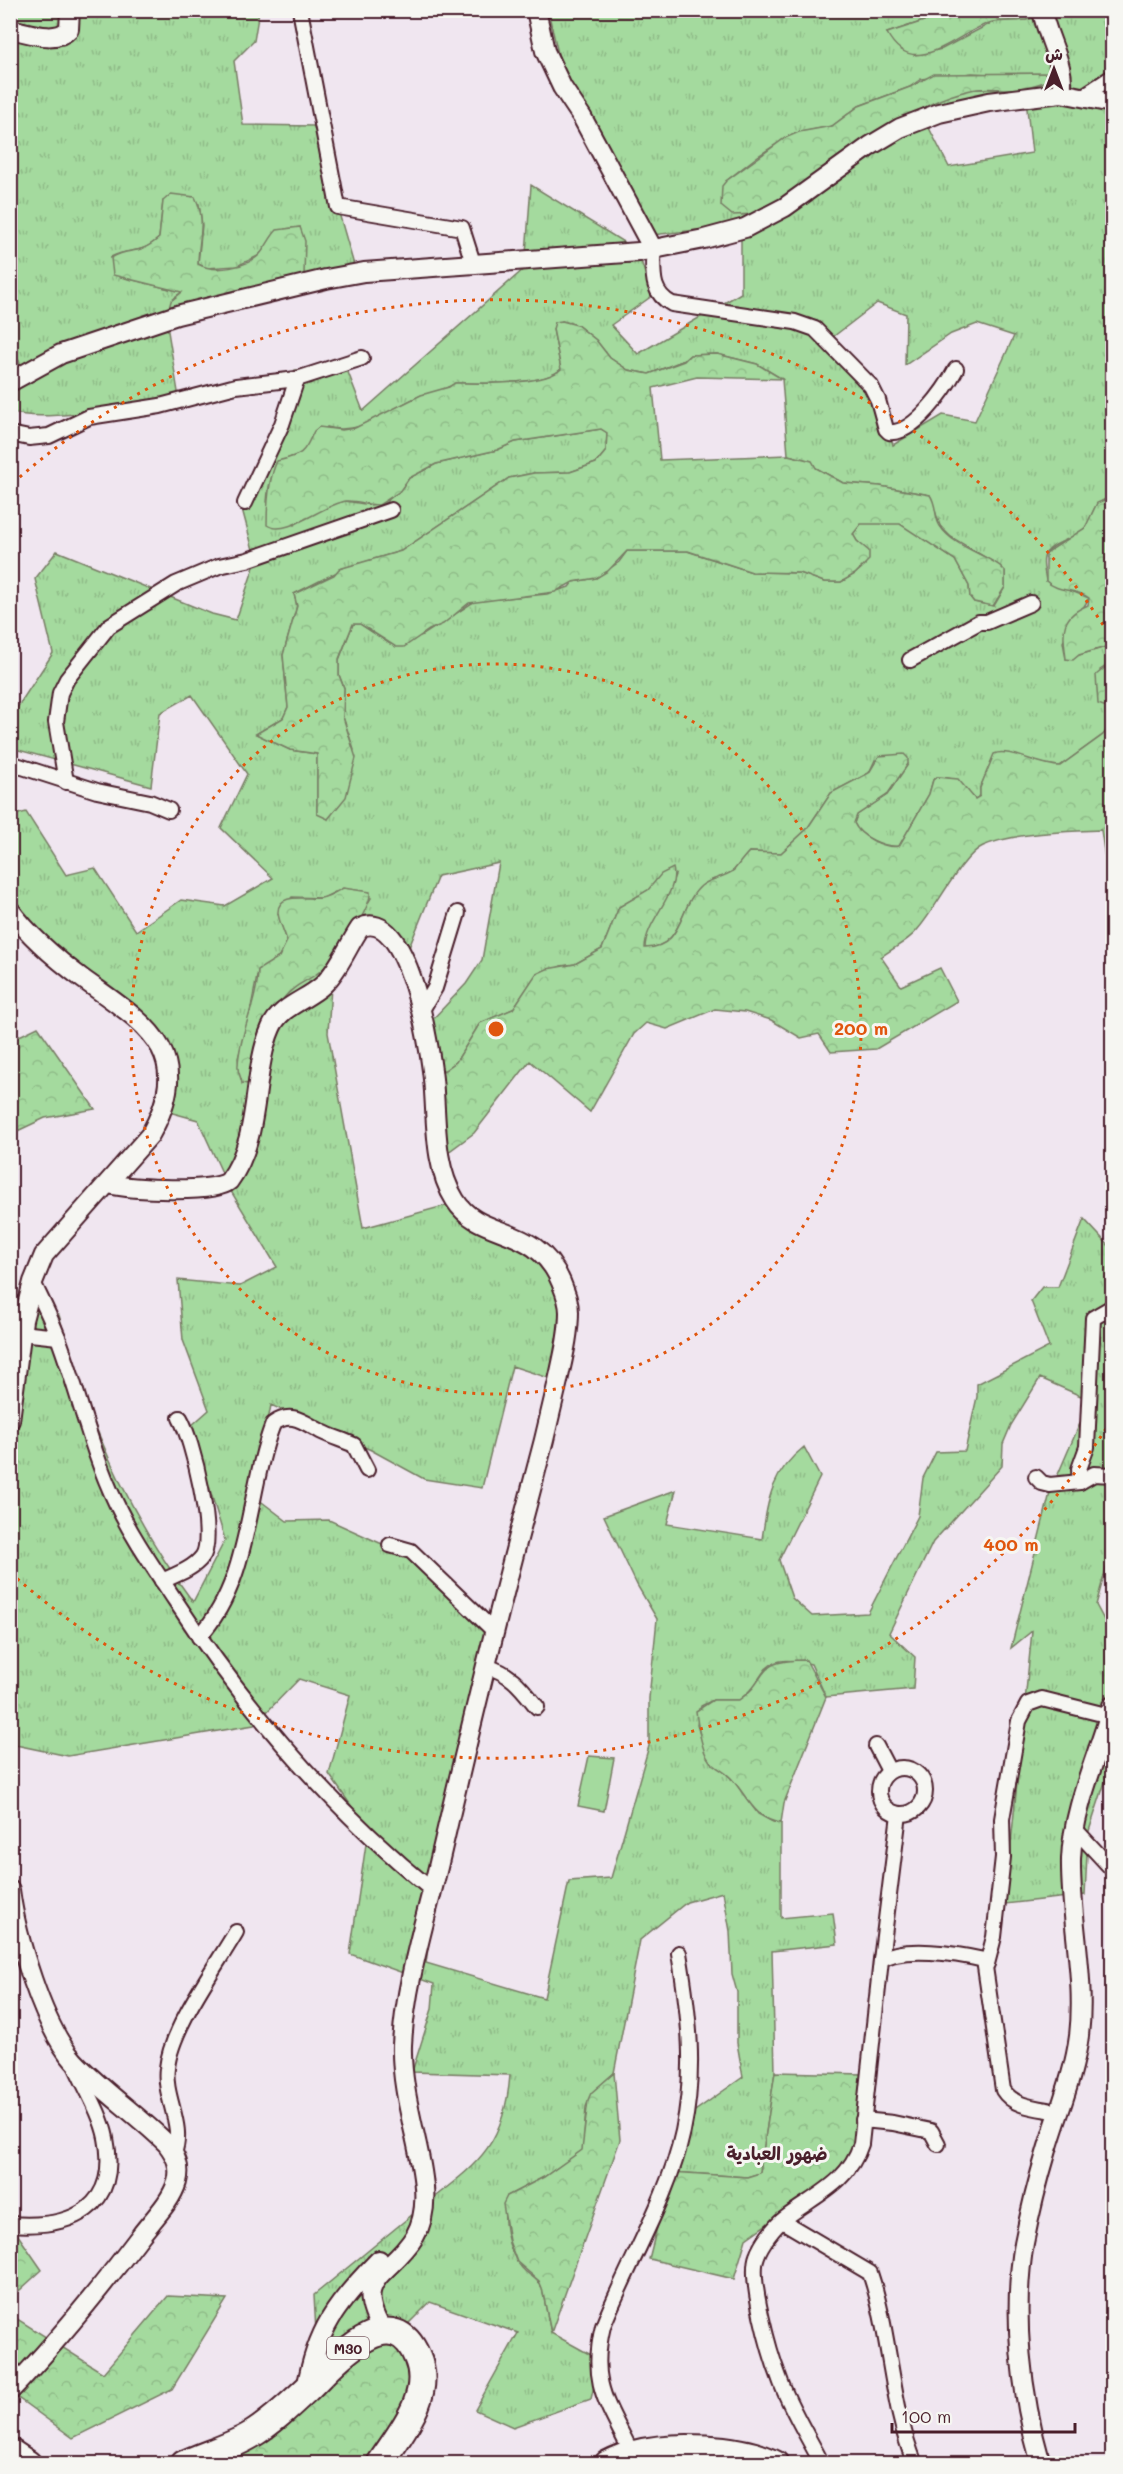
<svg xmlns="http://www.w3.org/2000/svg" width="1123" height="2474" font-family="Mali,'Playpen Sans Arabic',sans-serif">
	<defs>
		<pattern id="grass-tufts" width="24" height="20" patternUnits="userSpaceOnUse" patternTransform="scale(1.5)"><rect width="24" height="20" fill="#a4da9e"/><path d="M3 7l-1-3M5 7V3M7 7l1-3M15 17l-1-3M17 17v-4M19 17l1-3" fill="none" stroke="#8fbb88"/></pattern>
		<pattern id="forest-crowns" width="20" height="18" patternUnits="userSpaceOnUse" patternTransform="scale(1.5)"><rect width="20" height="18" fill="#a4da9e"/><path d="M2 6a3 3 0 1 1 6 0M12 15a3 3 0 1 1 6 0" fill="none" stroke="#8fbb88"/></pattern>
	</defs>
	<rect width="100%" height="100%" fill="#f0e6f0"/>
	<filter id="ink" filterUnits="userSpaceOnUse"><feTurbulence type="fractalNoise" baseFrequency=".0167" numOctaves="2"/><feDisplacementMap in="SourceGraphic" scale="12" xChannelSelector="R" yChannelSelector="G"/><feConvolveMatrix kernelMatrix="1 2 1 2 8 2 1 2 1" color-interpolation-filters="sRGB"/></filter>
	<g filter="url(#ink)">
		<g fill="url(#grass-tufts)" stroke="#777c64" stroke-width="1.5" fill-rule="evenodd">
			<path d="M11,11H259L254,41L234,61L243,125L314,126L356,272L304,275L300,227L285,229L258,256L237,266L206,268L198,264L202,225L199,204L163,201L159,238C137,257 132,246 111,257L121,277L182,292L176,296L166,319L179,398C140,404 44,424 11,412V372L20,362L11,352Z"/>
			<path d="M548,11H941L927,20L887,33L914,55L942,49L993,22L1026,20L1052,11H1112V497C1088,503 1096,516 1083,530C1073,540 1055,541 1046,553C1041,560 1045,573 1046,581L1089,598L1063,642L1066,659H1073L1079,655L1112,645V662L1100,670L1106,707L1112,709V723L1108,731L1060,766C1036,766 1018,753 995,754L980,788V796L975,799C959,788 962,777 937,777L933,780L929,794L899,846C885,848 860,837 854,823L857,815L887,795L908,764L875,760L869,773L831,793L807,829L781,853L749,852C743,858 739,865 734,870C725,878 710,878 701,887C679,905 684,948 644,948C647,921 666,900 675,875L619,907L602,949L575,964L561,966L533,979L513,1009L480,1023L456,1062L445,1070L433,1073L429,1023L466,984L482,960L499,863L438,876L406,955L371,929L331,987L328,1033L363,1228L451,1204L524,1239L565,1291L555,1380L512,1366L482,1488L424,1479L371,1450L271,1405L254,1496L287,1521L329,1520L402,1553L487,1631L438,1874L426,1963L544,1998L569,1881L611,1878L649,1746V1698L657,1619L637,1585L604,1516L676,1490L667,1524L762,1539C768,1499 771,1473 804,1447L820,1477L779,1560L792,1598L812,1616L868,1613L918,1516L923,1478L936,1452L965,1451L977,1397V1384L1049,1347L1031,1301L1042,1287H1058L1084,1219L1112,1249V1547L1096,1605L1112,1635V1740L1107,1776L1088,1834L1085,1895L1005,1904L1032,1631L1011,1648L1050,1493L1090,1400L1040,1378L1011,1425L1003,1444L1002,1466L933,1542L889,1633L915,1657L913,1689L826,1697L811,1664C756,1650 770,1679 739,1700H713L701,1706L697,1725L706,1754L733,1780L758,1814L773,1822L781,1823V1918L833,1913L837,1944L772,1951L775,2072L760,2173L747,2177L671,2172L685,2118L743,2077L737,2043V1992L732,1974L730,1931L723,1892L687,1902L640,1940L614,2073L592,2093L586,2107L583,2150L544,2177L507,2196C501,2217 507,2251 522,2268C529,2276 537,2277 542,2288L551,2333L600,2360L591,2399L513,2427L475,2410L518,2333L430,2302L399,2333L317,2351L314,2295C347,2268 380,2241 413,2214C468,2169 504,2155 510,2075L412,2072L432,2009L434,1984L350,1954L368,1830L329,1774L350,1695L299,1679L254,1725L68,1756L16,1745L10,1707L14,1410L23,1304L59,1315C86,1420 129,1515 193,1602L225,1540L191,1426L209,1410L183,1340L178,1280L240,1286L277,1267L229,1188L198,1120L165,1111L155,1047L11,903V816L26,812L66,875L95,868L136,931L181,900L225,906L273,878L221,828L247,774L192,695L160,713L151,786L11,748V717L53,653L35,579L57,551L212,614L236,620L256,561L241,505L267,460L295,370L346,367L363,411L525,268L531,185L638,251L652,296L611,325L638,354L741,293V225L652,235L563,75ZM972,73L1054,78L1012,89H972L944,97L917,111L757,213L741,215L726,181L758,156L792,134L832,126L859,106L910,87L921,79ZM1025,91L1032,153L949,167L925,120ZM877,303L906,314L905,365L951,334L977,324L1014,336L975,421L943,415L893,445L881,400L825,343ZM562,321L577,325L596,340L610,358L628,370L649,374L684,360L690,355L717,354L757,364L782,379L788,455L811,461L816,468L843,483L880,486L930,495L940,526L951,537L1000,566L1005,571V587L994,606L974,602L970,597L969,586L955,560L900,523H861L853,534L857,541L868,551L865,565L855,574L841,582H824L800,573L752,572L687,551H627L619,562L596,578L573,582L569,587L547,594L475,601L423,635L390,644L360,624H353L339,660V675L344,688L343,717L354,750L317,813V754L290,750L256,734L283,718L288,707L283,655L297,606L294,594L345,568L401,551L509,478L534,473L570,472L596,463L606,451L607,432L601,429L515,442L497,450L436,464L409,478L404,486L386,502L371,505L345,501L325,506L294,525L267,502C268,488 271,467 285,460C297,453 308,456 311,437L327,427C363,437 389,408 420,396C431,392 444,391 455,383C479,383 544,386 561,369L553,329ZM335,892L371,898L335,957L319,972L294,986L282,999L242,1083L238,1058L248,1023L258,971L279,957L287,941L278,914L292,897L323,898Z"/>
		</g>
		<g fill="url(#forest-crowns)" stroke="#777c64" stroke-width="1.5">
			<path d="M941,11H1052C1043,13 1036,18 1026,20C1014,22 1000,19 989,23C956,34 913,82 887,33L927,20Z"/>
			<path d="M1054,73V78C1042,84 1022,89 1008,89C996,89 982,87 971,90C944,96 919,107 900,126L757,214L732,215L721,206L722,186L726,181L785,138L799,132L832,126L859,106L910,87L934,74Z"/>
			<path d="M171,194L195,197C207,220 198,240 198,264C214,273 247,268 260,254C267,246 270,237 277,230L300,227L305,241L304,275L166,319L171,301L182,292L113,275L111,258C132,246 137,257 159,238L163,201Z"/>
			<path d="M562,321L577,325L596,340L610,358L628,370L649,374L684,361L690,355L717,354L757,364L782,379L697,377L653,388L660,460L788,455L812,461L816,468L843,483L880,486L930,495C937,505 934,517 940,526C953,546 982,553 1000,566L1005,571V587L993,606L974,602L970,597L969,586L955,560L900,524H861L853,534L857,541L869,551V560L855,574L841,582H824L800,573L752,572L688,551H627L608,571L596,578L573,582L555,592L469,603L443,624L429,630L404,647H396L360,624H353L339,659V675L344,688L343,717L356,758L346,797L328,819L317,814V754L290,750L256,734L283,718L288,707L283,655L297,606L294,594L334,575L339,569L401,551L509,478L534,473L570,472L596,463L606,451L607,433L601,429L515,442L497,450L436,464L409,478L399,492L379,505C368,505 356,500 346,501C322,505 286,538 267,525C267,504 268,480 277,461C303,455 303,454 314,431L319,427L342,430L355,428L421,395L449,387L455,383C479,383 545,386 561,369L553,329L555,322Z"/>
			<path d="M1112,497V645L1079,655L1073,660L1066,659C1063,632 1059,617 1088,605L1089,598C1076,588 1058,593 1046,581V553L1085,528L1097,503Z"/>
			<polygon points="1112,662 1112,709 1098,704 1096,675"/>
			<path d="M1112,723V907L1101,830C1069,831 1012,833 983,846C962,855 936,909 918,929C909,941 893,948 881,957L901,986L940,968L957,1001L876,1049L831,1052L819,1034L801,1038L771,1020L745,1012L715,1009L667,1029L646,1023L634,1034L590,1112L530,1061L474,1133L440,1158L433,1073L445,1070L456,1062L480,1023L513,1009L536,974L547,969L575,964L602,949L619,907L648,890L661,874L673,868C680,893 645,921 645,948C684,948 679,905 701,886C710,878 725,878 734,870C739,864 743,858 749,852L781,853L807,829L831,793L869,773L879,756L904,754L908,758V764L887,795L857,815L854,823C860,837 885,849 899,846L929,794L933,780L937,777L958,779L975,799L980,796V788L994,754C1008,747 1039,766 1060,766L1103,735Z"/>
			<path d="M343,888L370,892C372,909 334,961 319,972C305,983 295,984 283,999C269,1015 258,1061 248,1084L242,1083C241,1076 237,1072 238,1065C239,1034 258,1001 258,970L279,957L287,941C285,932 279,923 278,913C277,891 308,900 321,898C329,897 336,892 343,888Z"/>
			<polygon points="38,1027 95,1109 45,1118 11,1134 11,1040"/>
			<path d="M806,1660L826,1697L784,1803L781,1823C754,1820 747,1795 731,1778C724,1771 714,1767 709,1760C702,1752 697,1722 696,1711L713,1700H739C772,1678 751,1660 806,1660Z"/>
			<polygon points="775,2072 864,2074 857,2149 841,2171 746,2239 734,2279 649,2259 671,2172 747,2177 760,2173"/>
			<polygon points="614,2073 620,2140 551,2333 542,2288 539,2281 517,2262 509,2241 503,2204 507,2196 544,2177 582,2150 588,2100 591,2093"/>
			<polygon points="11,2225 42,2270 11,2298"/>
			<polygon points="168,2296 227,2299 172,2389 73,2438 15,2396 11,2399 11,2315 103,2373"/>
			<polygon points="399,2333 410,2385 399,2425 377,2463 218,2463 279,2410 317,2351"/>
		</g>
		<polygon fill="#a4da9e" stroke="#777c64" stroke-width="1.5" points="589,1756 614,1758 604,1811 578,1806"/>
		<g fill="none" stroke-linecap="round" stroke-linejoin="round">
			<defs>
				<g id="minor">
					<polyline points="300,10 338,207 462,228 474,266"/>
					<polyline points="1083,96 1112,77"/>
					<path d="M653,249C654,271 649,292 672,304L795,322L815,329L871,386L878,400L886,429L889,432C914,435 946,388 956,369"/>
					<polyline points="297,379 362,358"/>
					<polyline points="10,434 29,438 49,436 89,417 160,406 236,386 297,379 282,424 245,503"/>
					<polyline points="910,660 979,622 987,622 1031,603"/>
					<polyline points="10,763 97,791 150,802 169,810"/>
					<polyline points="66,782 56,722 60,693 67,679 109,626 176,584 219,566 247,560 391,510"/>
					<polyline points="422,1010 435,988 458,913"/>
					<path d="M33,1282C42,1301 52,1320 59,1340C79,1394 91,1451 116,1503C132,1537 154,1568 175,1600C246,1709 331,1808 433,1891"/>
					<polyline points="21,1333 58,1337"/>
					<polyline points="1036,1477 1042,1483 1050,1485 1080,1482 1094,1474 1112,1475"/>
					<polyline points="1080,1482 1079,1469 1087,1447 1093,1318 1112,1307"/>
					<polyline points="390,1545 411,1551 493,1630"/>
					<path d="M162,1581C175,1575 193,1569 202,1557C217,1539 192,1438 180,1418"/>
					<path d="M199,1637C252,1579 246,1494 273,1424C292,1410 304,1423 322,1432C332,1437 343,1440 354,1445L367,1470"/>
					<path d="M486,1666C512,1674 520,1686 537,1707"/>
					<polyline points="876,1746 889,1771"/>
					<circle cx="902" cy="1791" r="23"/>
					<polyline points="1074,1828 1112,1869"/>
					<polyline points="881,1960 899,1814"/>
					<polyline points="987,1964 994,1937 1003,1857 1002,1819 1019,1721 1028,1704 1042,1699 1110,1716"/>
					<polyline points="863,2120 893,2123 931,2131 938,2144"/>
					<path d="M174,2153C185,2125 163,2097 167,2068C171,2028 215,1968 236,1932"/>
					<path d="M782,2221L870,2273C891,2335 890,2403 915,2464"/>
					<path d="M10,2224C72,2229 120,2208 106,2138C101,2113 85,2088 75,2065"/>
					<path d="M632,2454C608,2404 589,2384 603,2326C628,2263 669,2197 683,2131C696,2071 689,2013 679,1953"/>
					<path d="M822,2464C808,2436 789,2407 779,2377C770,2354 748,2278 757,2256C761,2244 774,2227 784,2219C815,2195 848,2184 861,2144L881,1960C903,1945 958,1954 984,1960L1003,2090C1014,2108 1040,2108 1059,2112"/>
				</g>
				<g id="tertiary">
					<polyline points="536,10 545,51 562,87 582,117 653,249"/>
					<path d="M1042,10C1046,37 1067,67 1061,93"/>
					<path d="M10,29C27,32 56,44 69,29L70,10"/>
					<polyline points="10,382 61,354 177,315 326,279 364,272 639,252 704,239 745,228 785,207 870,146 900,128 939,113 989,102 1061,93 1112,103"/>
					<path d="M10,910C30,937 56,959 83,979C145,1024 197,1051 150,1135L44,1255L33,1282L23,1320L10,1420"/>
					<path d="M109,1184C130,1189 215,1194 229,1181C262,1137 251,1074 271,1028C280,1006 307,1000 323,985C339,969 348,946 360,928C408,904 430,1049 433,1079C437,1118 433,1165 455,1200C480,1241 536,1222 561,1282C565,1292 569,1301 569,1312C569,1335 563,1358 558,1381C549,1421 539,1461 528,1501C496,1621 467,1742 439,1863C425,1922 405,1984 402,2045C401,2078 410,2113 417,2145C423,2173 431,2209 415,2236C390,2277 349,2276 384,2333"/>
					<path d="M10,1890C16,1936 43,2027 74,2061C102,2091 138,2115 167,2144C176,2156 181,2167 177,2182C171,2202 153,2219 141,2235C100,2289 57,2342 10,2391"/>
					<path d="M306,2390C316,2330 337,2303 379,2260"/>
					<path d="M1041,2464C1021,2395 1012,2314 1024,2243C1030,2212 1038,2180 1047,2150C1058,2112 1074,2076 1079,2036C1086,1977 1070,1919 1071,1859C1073,1807 1098,1756 1112,1706"/>
				</g>
				<g id="motorway">
					<polyline points="10,2452 28,2464"/>
					<path d="M184,2464C206,2454 231,2447 251,2435C271,2423 291,2404 308,2388C332,2365 391,2294 417,2357C434,2395 400,2433 380,2464"/>
					<path d="M608,2464C616,2460 625,2456 634,2454C672,2444 740,2446 775,2464"/>
				</g>
			</defs>
			<use href="#minor" stroke="#4a1f2b" stroke-width="18"/>
			<use href="#tertiary" stroke="#4a1f2b" stroke-width="22"/>
			<use href="#motorway" stroke="#4a1f2b" stroke-width="30"/>
			<use href="#minor" stroke="#f6f6f2" stroke-width="14"/>
			<use href="#tertiary" stroke="#f6f6f2" stroke-width="18"/>
			<use href="#motorway" stroke="#f6f6f2" stroke-width="26"/>
		</g>
	</g>
	<g fill="none" stroke="#e0560e" stroke-width="3" stroke-dasharray="3 6">
		<circle cx="496" cy="1029" r="365"/>
		<path d="M1111 1421A729 729 0 0 1 13 1575M13 483A729 729 0 0 1 1111 637"/>
	</g>
	<g text-anchor="middle" dominant-baseline="central" stroke-width="6" stroke-linejoin="round" paint-order="stroke">
		<rect fill="#f6f6f2" stroke="#7e6067" stroke-width="1.5" x="327" y="2337" width="42" height="22" rx="4.5"/>
		<g font-size="14" font-weight="bold" fill="#4a1f2b">
			<text x="348" y="2348">M30</text>
		</g>
		<g font-size="18" font-weight="bold" fill="#4a1f2b" stroke="#f6f6f2">
			<text x="777" y="2153">ضهور العبادية</text>
		</g>
	</g>
	<circle cx="496" cy="1029" r="9" fill="#e0560e" stroke="#f6f6f2" stroke-width="3"/>
	<g font-size="18" text-anchor="middle" font-weight="bold" fill="#e0560e" stroke="#f6f6f2" stroke-width="6" stroke-linejoin="round" paint-order="stroke">
		<text x="861" y="1035">200 m</text>
		<text x="1011" y="1551">400 m</text>
	</g>
	<rect width="1123" height="2474" fill="none" stroke="#f6f6f2" stroke-width="36"/>
	<rect x="18" y="18" width="1087" height="2438" fill="none" stroke="#4a1f2b" stroke-width="2" filter="url(#ink)"/>
	<g transform="translate(1054 69)" stroke="#f6f6f2" stroke-width="4.5" paint-order="stroke">
	<path d="M0-4.5L10 22L0 15L-10 22Z" fill="#4a1f2b"/>
	<text y="-9" font-size="16" font-weight="bold" text-anchor="middle" fill="#4a1f2b">ش</text>
	</g>
	<path d="M892 2423v9h183v-9" fill="none" stroke="#4a1f2b" stroke-width="3"/>
	<text x="901" y="2423" font-size="18" fill="#4a1f2b" stroke="#f6f6f2" stroke-width="4.5" paint-order="stroke">100 m</text>
</svg>
